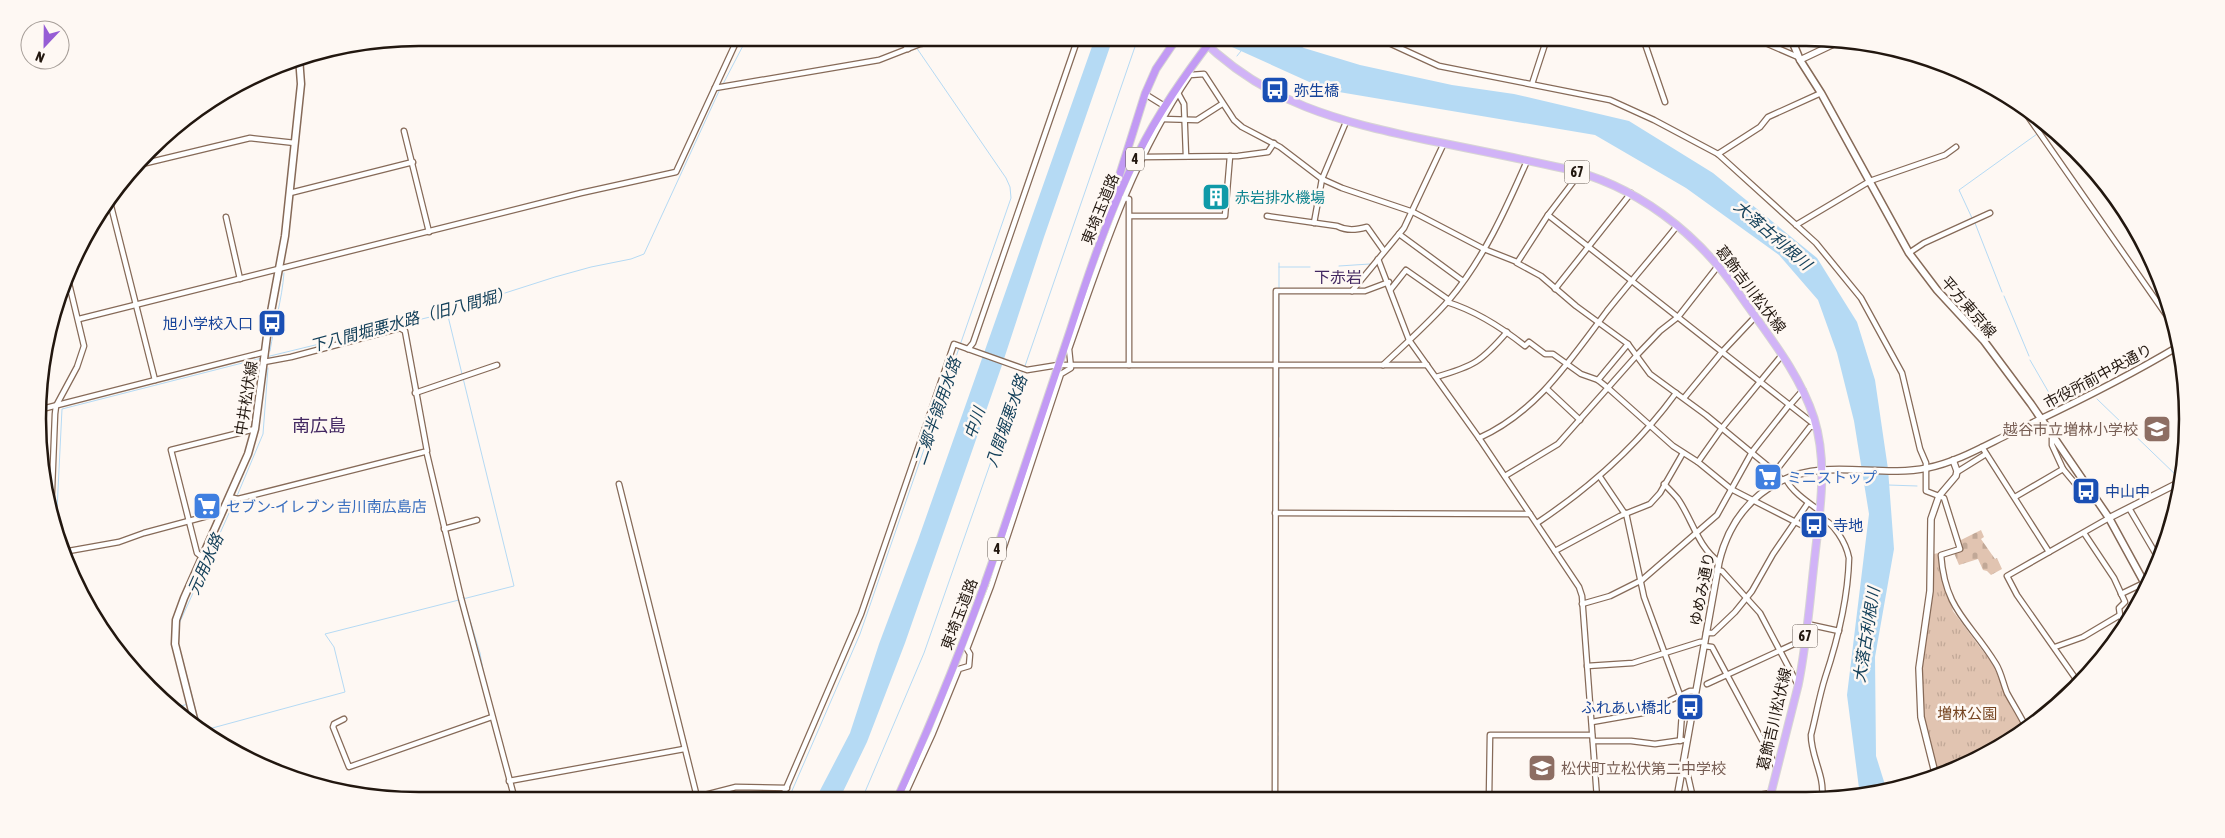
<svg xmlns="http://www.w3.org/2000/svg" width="2225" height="838" font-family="'Asap Condensed','Noto Sans JP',sans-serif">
	<defs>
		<pattern id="cemetery-stones" width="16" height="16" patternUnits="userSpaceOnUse" patternTransform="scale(1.25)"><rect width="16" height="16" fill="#e1c4b1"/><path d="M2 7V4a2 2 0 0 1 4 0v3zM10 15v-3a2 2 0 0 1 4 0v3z" fill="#c1a897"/></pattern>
		<pattern id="park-tufts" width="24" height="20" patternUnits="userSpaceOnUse" patternTransform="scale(1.25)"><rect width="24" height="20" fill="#e1c4b1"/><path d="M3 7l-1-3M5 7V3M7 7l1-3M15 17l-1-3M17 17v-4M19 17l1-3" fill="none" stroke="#c1a897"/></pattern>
	</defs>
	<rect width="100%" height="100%" fill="#fef8f3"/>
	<polygon fill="url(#cemetery-stones)" points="1981,530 1984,537 1981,539 1995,559 1997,558 2002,569 1991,575 1987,571 1983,570 1978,559 1959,565 1954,553 1962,549 1961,540"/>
	<polygon fill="url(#park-tufts)" points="1938,553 1940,571 1953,611 1994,666 2004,691 2024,728 1974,761 1937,773 1924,717 1921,673 1932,600 1934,554"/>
	<g fill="#b5daf4">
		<polygon points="1095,38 1113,38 1044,237 1001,368 905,643 867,742 839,800 815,800 850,733 879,644 918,540"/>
		<polygon points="1222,38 1287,38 1304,48 1360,65 1452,85 1514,94 1629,121 1713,173 1817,258 1857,322 1875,380 1888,469 1894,549 1875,657 1876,756 1886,788 1860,796 1847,695 1869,514 1854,421 1837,353 1818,300 1779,255 1686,188 1595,135 1327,90 1232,47"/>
	</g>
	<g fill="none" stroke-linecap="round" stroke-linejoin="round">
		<g stroke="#b5daf4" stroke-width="1">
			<polyline points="909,38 913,44"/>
			<polyline points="1237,56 1241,51"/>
			<polyline points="722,86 747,38"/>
			<polyline points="2041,131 2048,126"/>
			<polyline points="1972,218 1959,190 2037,134"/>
			<polyline points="1975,223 2002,292"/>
			<polyline points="1279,263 1279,289"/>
			<polyline points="1339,266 1370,264"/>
			<polyline points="1279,267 1310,267"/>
			<polyline points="2004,296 2029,356"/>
			<polyline points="447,312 462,374"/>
			<path d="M270,351C274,325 282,300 284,273"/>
			<polyline points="266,357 430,317 555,277 591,267 631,259 644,254 720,89"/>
			<polyline points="2030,360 2056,405"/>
			<polyline points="1279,362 1279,294"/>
			<polyline points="1025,366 1138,38"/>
			<polyline points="2097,399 2178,477"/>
			<polyline points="1279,437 1279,368"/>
			<polyline points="51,462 53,410"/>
			<polyline points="1888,485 1917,486"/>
			<polyline points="237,496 263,434 268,368"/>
			<polyline points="1278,511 1279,442"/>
			<polyline points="56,531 62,409 262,358"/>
			<polyline points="1278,584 1278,515"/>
			<polyline points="464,600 480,653 485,681"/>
			<polyline points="179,624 235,500"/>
			<polyline points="178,642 197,715 205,733"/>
			<polyline points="1278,658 1278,588"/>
			<polyline points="174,708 188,704"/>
			<polyline points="205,730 345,692 334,647 325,634 514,586 463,378"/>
			<polyline points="1278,732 1278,662"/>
			<polyline points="862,799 924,653 1023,370"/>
			<polyline points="1277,799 1278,736"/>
			<polyline points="788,800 860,634 1011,198 1010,187 1006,178 916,47"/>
		</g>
		<defs>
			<g id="minor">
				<polyline points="900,38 908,49"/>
				<path d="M1378,38L1439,66L1610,100L1654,120L1718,154L1816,243L1861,298L1902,373L1920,449L1926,463V491L1944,498L1960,549L1941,555C1945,611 1970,621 1996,664C2001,672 2003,683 2007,693C2013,704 2020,715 2026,727"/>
				<polyline points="1643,38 1665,102"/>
				<polyline points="1754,38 1798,57"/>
				<polyline points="1532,84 1547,38"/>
				<polyline points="715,88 879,60 920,44 956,38"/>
				<polyline points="1178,93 1184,104 1186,156"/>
				<polyline points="1145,94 1166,107"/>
				<polyline points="2020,105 2174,326"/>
				<polyline points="1162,119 1197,120 1222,104"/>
				<polyline points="404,131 429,232"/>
				<polyline points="1718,154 1760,127 1768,117 1821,93"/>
				<polyline points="1142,157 1238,156 1268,152 1274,143"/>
				<polyline points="142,164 250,138 295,143"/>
				<polyline points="1580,173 1548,215 1517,263 1541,276 1576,306 1628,344 1650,374 1706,415 1775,472 1782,480"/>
				<polyline points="290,193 413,162"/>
				<polyline points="1124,198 1129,199 1129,365"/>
				<polyline points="110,202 155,380"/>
				<polyline points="1548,215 1815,425"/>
				<polyline points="1130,216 1225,216 1230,156"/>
				<path d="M1267,216L1337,226C1347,231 1356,230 1367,227L1384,251"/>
				<polyline points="226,217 240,279"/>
				<polyline points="1314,223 1322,179 1346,122"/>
				<polyline points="1796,225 1870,181 1945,155 1956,147"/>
				<polyline points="1399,234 1463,281"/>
				<polyline points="1909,253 1924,243 1990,213"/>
				<polyline points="1378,259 1409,340 1479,438 1579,587 1582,596 1597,798"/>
				<polyline points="1391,289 1406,270 1449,300"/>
				<polyline points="1555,289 1631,193"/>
				<polyline points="1352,291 1404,228 1444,143"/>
				<path d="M1447,302C1476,311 1501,327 1525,346L1529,342L1545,354H1553L1581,374L1598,380L1608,388L1673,446L1698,462L1731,489L1817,533"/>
				<polyline points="79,319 581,193 676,172 738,38"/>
				<polyline points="968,349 973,343 1078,38"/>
				<polyline points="264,362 291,357 400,328 405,331 427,451"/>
				<path d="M1383,365C1405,344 1429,323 1449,300C1483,260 1506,209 1527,161"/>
				<path d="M1436,377C1474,366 1481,362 1507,332"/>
				<polyline points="1598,380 1628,344"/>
				<polyline points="1547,389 1580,420"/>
				<polyline points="415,393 497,365"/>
				<polyline points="1684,398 1722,352 1755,317"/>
				<polyline points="1790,405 1803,390"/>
				<polyline points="42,409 265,352"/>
				<path d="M1479,438C1537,412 1570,360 1607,311C1630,282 1654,255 1677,226"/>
				<polyline points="1982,447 2049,552"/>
				<polyline points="427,454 461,598 515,800"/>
				<polyline points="1698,462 1722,428 1782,355"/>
				<polyline points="2063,469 2088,499 2098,502"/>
				<polyline points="1775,472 1810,427 1816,426"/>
				<polyline points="1957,472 1986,454"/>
				<polyline points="1505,476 1558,444 1637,355 1660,331 1678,317 1718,266"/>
				<polyline points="1600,477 1625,514"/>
				<path d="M1786,479C1791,491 1809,503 1820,511"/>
				<polyline points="619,484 697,797 736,787 787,788"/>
				<path d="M1664,484C1669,489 1674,494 1678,499C1692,519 1698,547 1719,562"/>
				<polyline points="229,497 238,499 424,452"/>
				<polyline points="2015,497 2063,469 2052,445 2052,436"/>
				<polyline points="2129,508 2157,556"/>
				<polyline points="1275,513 1530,514"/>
				<polyline points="1626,513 1644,597 1680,695 1682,713 1680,741"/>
				<polyline points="51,515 55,414 56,406 77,367 84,346 67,275"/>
				<path d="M1819,517C1834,522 1846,543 1849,558C1848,600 1838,639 1825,678C1819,697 1816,716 1811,735C1811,757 1825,776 1822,797"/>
				<path d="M1537,523C1591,487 1638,445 1676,393"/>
				<polyline points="444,529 477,520"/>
				<polyline points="2084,533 2114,578 2125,602 2119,608 2120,615 2125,626"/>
				<polyline points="1555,551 1620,516 1650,504 1660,493 1683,453"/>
				<polyline points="63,552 119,542 144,533 215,514 221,516"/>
				<polyline points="202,557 197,553 171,450 255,429"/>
				<polyline points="1717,570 1722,571 1760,613 1798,685"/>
				<polyline points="2121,594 2146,582"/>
				<polyline points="1582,604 1610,596 1642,580 1717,515 1752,452 1789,405"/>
				<polyline points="1807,624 1839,631"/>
				<polyline points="1706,633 1713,633 1735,612 1752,591 1773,554 1808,503"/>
				<polyline points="1704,646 1712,647 1777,768"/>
				<polyline points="2055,647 2083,637 2120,615"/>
				<polyline points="1587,666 1633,663 1700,642 1705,642"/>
				<polyline points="2078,682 2017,595 2007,576 2109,518"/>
				<polyline points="1707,684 1805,639"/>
				<polyline points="344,719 334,724 333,727 349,767 492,717"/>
				<polyline points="1592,722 1643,713 1690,691 1696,691"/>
				<polyline points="1593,741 1631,741 1655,744 1683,740"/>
				<polyline points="1682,774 1688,776 1693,798"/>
				<polyline points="509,781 684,749"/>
				<polyline points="1747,797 1771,793"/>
				<polyline points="1489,798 1490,735 1592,735"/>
				<path d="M903,799L933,733L959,669L969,666L970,654L967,649L991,586L1061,374L1071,368L1069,349C1103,252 1132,160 1190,75L1204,74L1234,120L1242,127L1280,147L1322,179L1342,188L1413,212L1484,249L1517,262"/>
				<polyline points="1275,799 1276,291 1365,291 1389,282"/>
				<polyline points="781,800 861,614 954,344 1027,370 1058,365 1427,365"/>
			</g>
			<g id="tertiary">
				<polyline points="1800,60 1838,42"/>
				<polyline points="2109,518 2180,482"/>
				<polyline points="1935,773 1921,717 1919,668 1930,591 1931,519 1939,496 1956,476 1957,471 1953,460"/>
				<path d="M1677,798L1719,562C1728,525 1747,498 1781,481C1826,458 1880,478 1927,468C1957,462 1984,446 2011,433C2069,406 2124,379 2179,346"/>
			</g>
			<g id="secondary">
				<polyline points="1791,38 1800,60 1821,93 1909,253 1937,290 1984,341 2031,404 2109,518 2145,584"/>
				<polyline points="196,727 175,644 176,620 184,598 248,454 255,429 268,328 285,236 301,84 299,57"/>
			</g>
			<path id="primary" d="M1200,38C1267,104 1338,121 1427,140C1472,149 1517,158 1562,168C1635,184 1698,233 1740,295C1767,334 1799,372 1814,418C1828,463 1820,509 1815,555C1810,598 1807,643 1798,686C1789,723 1779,760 1770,797"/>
			<g id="trunk">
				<polyline points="1106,218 1145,94 1156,69 1177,38"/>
				<path d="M897,799C938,709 974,619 1005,525C1027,460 1048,396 1070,331C1089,272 1109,212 1137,156C1158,113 1185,75 1213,38"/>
			</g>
		</defs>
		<use href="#minor" stroke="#866a58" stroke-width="7"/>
		<use href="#tertiary" stroke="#866a58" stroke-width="8"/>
		<use href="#secondary" stroke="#866a58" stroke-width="9"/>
		<use href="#primary" stroke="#d7d5d4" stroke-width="9"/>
		<use href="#trunk" stroke="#d7d5d4" stroke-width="9"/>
		<use href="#minor" stroke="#fff" stroke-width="4.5"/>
		<use href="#tertiary" stroke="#fff" stroke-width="5.5"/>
		<use href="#secondary" stroke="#fff" stroke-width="6"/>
		<use href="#primary" stroke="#d1b3f7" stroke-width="7"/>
		<use href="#trunk" stroke="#c29af4" stroke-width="7"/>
	</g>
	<defs>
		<symbol id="bus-square" viewBox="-11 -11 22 22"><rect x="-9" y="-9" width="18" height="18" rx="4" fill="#1a4fb4" stroke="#fef8f3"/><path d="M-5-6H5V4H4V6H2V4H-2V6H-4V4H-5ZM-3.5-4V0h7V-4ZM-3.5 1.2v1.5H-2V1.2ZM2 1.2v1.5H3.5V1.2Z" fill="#fff"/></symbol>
		<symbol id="building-square" viewBox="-11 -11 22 22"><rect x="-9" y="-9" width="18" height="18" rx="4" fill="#0f9aa8" stroke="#fef8f3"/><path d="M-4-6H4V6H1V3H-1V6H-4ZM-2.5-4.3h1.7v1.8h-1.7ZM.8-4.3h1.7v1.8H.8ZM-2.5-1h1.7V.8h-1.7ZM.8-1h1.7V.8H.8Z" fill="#fff"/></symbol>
		<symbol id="school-square" viewBox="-11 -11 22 22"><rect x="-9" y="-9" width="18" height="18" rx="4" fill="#8d6e63" stroke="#fef8f3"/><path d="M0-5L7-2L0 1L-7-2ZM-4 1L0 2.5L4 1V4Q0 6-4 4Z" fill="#fff"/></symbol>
		<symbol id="supermarket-square" viewBox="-11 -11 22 22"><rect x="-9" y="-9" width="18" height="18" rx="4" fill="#3f7fe0" stroke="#fef8f3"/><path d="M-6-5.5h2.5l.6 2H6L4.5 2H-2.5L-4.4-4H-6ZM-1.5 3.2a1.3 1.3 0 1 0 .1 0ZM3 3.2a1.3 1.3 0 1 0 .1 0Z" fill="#fff"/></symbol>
	</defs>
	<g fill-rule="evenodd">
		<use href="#bus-square" x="1259" y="74" width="32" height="32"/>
		<use href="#building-square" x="1200" y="181" width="32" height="32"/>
		<use href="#bus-square" x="256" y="307" width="32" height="32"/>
		<use href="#school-square" x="2141" y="413" width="32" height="32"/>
		<use href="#supermarket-square" x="1752" y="461" width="32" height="32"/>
		<use href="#bus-square" x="2070" y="475" width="32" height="32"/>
		<use href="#supermarket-square" x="191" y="490" width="32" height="32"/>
		<use href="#bus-square" x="1798" y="509" width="32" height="32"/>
		<use href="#bus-square" x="1674" y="691" width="32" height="32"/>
		<use href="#school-square" x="1526" y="752" width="32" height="32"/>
	</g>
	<g text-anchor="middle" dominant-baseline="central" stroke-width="5" stroke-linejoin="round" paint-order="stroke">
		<g fill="#fef8f3" stroke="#645a53" stroke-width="1">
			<rect x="1126" y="147.5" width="18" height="23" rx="4"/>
			<rect x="1564.5" y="160.5" width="25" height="23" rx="4"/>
			<rect x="988" y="537.5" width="18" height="23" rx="4"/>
			<rect x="1792.5" y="624.5" width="25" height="23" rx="4"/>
		</g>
		<g font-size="14" font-weight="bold" fill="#22170f">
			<text x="1135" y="159">4</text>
			<text x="1577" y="172">67</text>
			<text x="997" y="549">4</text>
			<text x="1805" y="636">67</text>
		</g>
		<g font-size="15" fill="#164399" stroke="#fef8f3" text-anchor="start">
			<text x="1294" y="90">弥生橋</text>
			<text x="253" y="323" text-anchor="end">旭小学校入口</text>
			<text x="2105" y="491">中山中</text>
			<text x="1833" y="525">寺地</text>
			<text x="1671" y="707" text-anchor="end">ふれあい橋北</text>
		</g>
		<g font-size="15" fill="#0d838f" stroke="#fef8f3" text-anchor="start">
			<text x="1235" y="197">赤岩排水機場</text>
		</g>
		<g font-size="15" fill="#22170f" stroke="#fef8f3">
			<text transform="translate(1100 209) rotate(-68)">東埼玉道路</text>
			<text transform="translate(1751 289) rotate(53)">葛飾吉川松伏線</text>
			<text transform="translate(1969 307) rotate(49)">平方東京線</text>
			<text transform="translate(2098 376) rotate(-28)">市役所前中央通り</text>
			<text transform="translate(246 398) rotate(-81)">中井松伏線</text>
			<text transform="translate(1702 589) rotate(-79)">ゆめみ通り</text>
			<text transform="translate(959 614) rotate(-69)">東埼玉道路</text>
			<text transform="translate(1774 719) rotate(-77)">葛飾吉川松伏線</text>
		</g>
		<g font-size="15" fill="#785e54" stroke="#fef8f3" text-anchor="end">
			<text x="2138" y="429">越谷市立増林小学校</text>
			<text x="1561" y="768" text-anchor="start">松伏町立松伏第二中学校</text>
		</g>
		<g font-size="15" fill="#366cbe" stroke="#fef8f3" text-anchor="start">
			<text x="1787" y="477">ミニストップ</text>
			<text x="226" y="506">セブン-イレブン 吉川南広島店</text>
		</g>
		<g font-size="15" fill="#774623" stroke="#fef8f3">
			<text x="1967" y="713">増林公園</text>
		</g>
		<g font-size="16" font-style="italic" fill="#113e58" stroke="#fef8f3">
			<text transform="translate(1773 235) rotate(41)">大落古利根川</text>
			<text transform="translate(411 319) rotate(-15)">下八間堀悪水路（旧八間堀）</text>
			<text transform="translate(937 411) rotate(-71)">二郷半領用水路</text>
			<text transform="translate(1006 421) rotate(-71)">八間堀悪水路</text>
			<text transform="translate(974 423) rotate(-71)">中川</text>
			<text transform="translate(205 564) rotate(-66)">元用水路</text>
			<text transform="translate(1866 635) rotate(-81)">大落古利根川</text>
		</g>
		<g font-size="16" fill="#432862" stroke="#fef8f3">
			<text x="1338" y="277">下赤岩</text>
		</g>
		<g font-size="18" fill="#432862" stroke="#fef8f3">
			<text x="319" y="425">南広島</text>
		</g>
	</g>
	<path d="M0 0H2225V838H0ZM419 46H1806A373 373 0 0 1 2179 419V419A373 373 0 0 1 1806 792H419A373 373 0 0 1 46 419V419A373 373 0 0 1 419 46Z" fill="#fef8f3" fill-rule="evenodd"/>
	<path fill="none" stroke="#22170f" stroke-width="2.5" d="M419 46H1806A373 373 0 0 1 2179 419V419A373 373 0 0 1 1806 792H419A373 373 0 0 1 46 419V419A373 373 0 0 1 419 46Z"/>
	<g transform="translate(45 45) rotate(202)"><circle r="24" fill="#fef8f3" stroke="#a69e98"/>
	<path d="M0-4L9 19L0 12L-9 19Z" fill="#965dd5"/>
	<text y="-8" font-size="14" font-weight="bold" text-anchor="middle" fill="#22170f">N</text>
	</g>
</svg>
